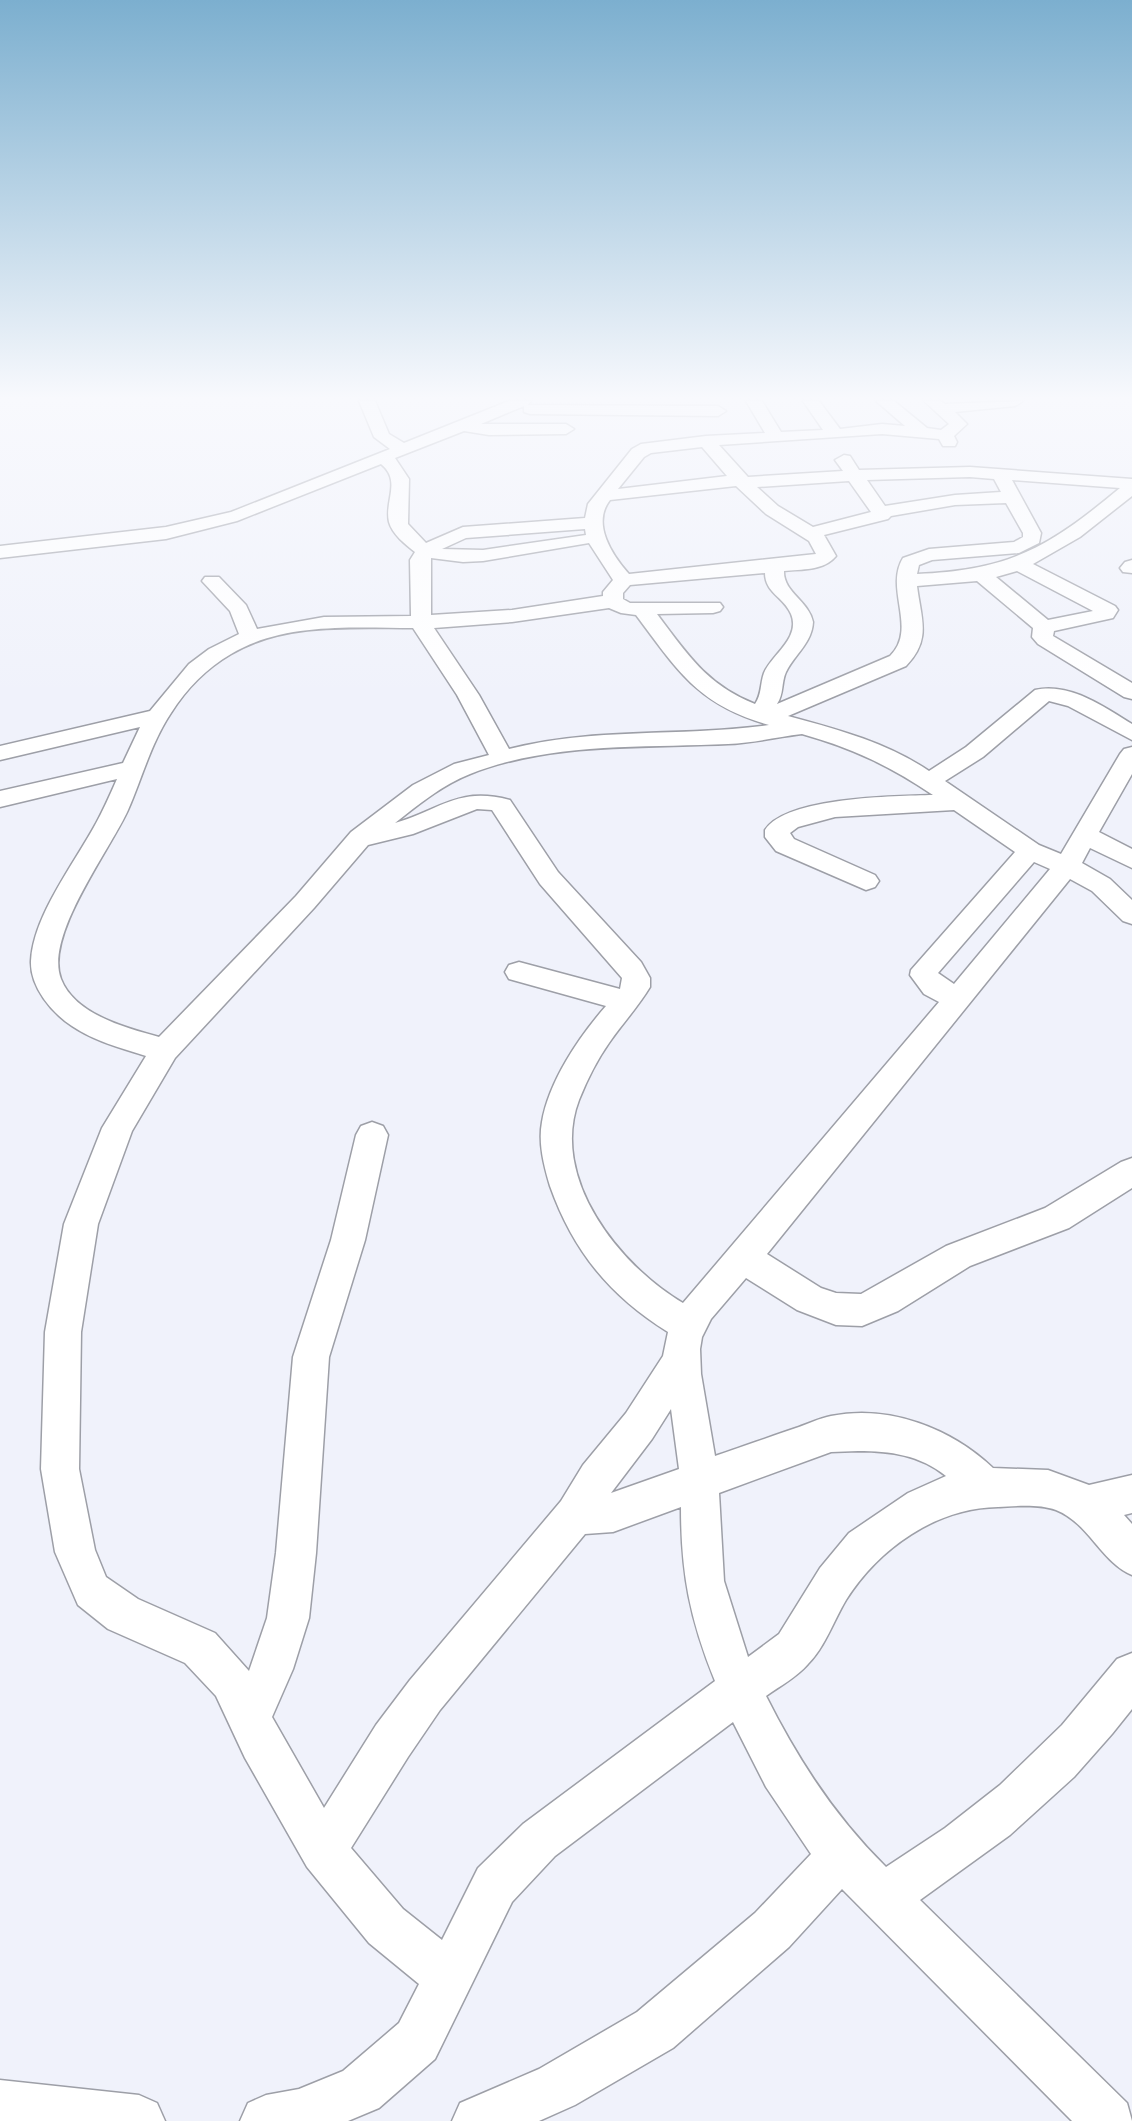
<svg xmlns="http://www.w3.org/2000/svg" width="1132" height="2121" font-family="Lato,sans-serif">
	<rect width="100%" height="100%" fill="#f0f2fb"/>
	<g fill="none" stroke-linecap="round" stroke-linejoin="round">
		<defs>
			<g id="minor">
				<path d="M359,401H375L389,434L404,443L509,401H531L528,405L718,406L726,411L718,416L530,414L524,412V406L481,424H566L574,429L566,434L489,435L464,431L395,458L409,479L408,524L426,543L463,527L585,518L588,504L632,449L641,444L706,436L765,433L746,401H762L781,432L823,430L803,401H819L840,429L882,424L905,426L876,401H894L927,428L941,430L949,424L924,401H941L945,404L1023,401L1015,406L955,412L967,424L954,436L957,442L955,446H943L939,439L882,434L719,445L748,477L843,471L835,460L844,455L850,456L859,470L970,467L1132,479V496L1080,537L1033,564L1115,606L1118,610L1113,618L1054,631L1053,636L1132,683V699L1124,697L1038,644L1032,637L1033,628L977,581L917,586C921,619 932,639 906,666L788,716C836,729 886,742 929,771L966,747L1035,690C1070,682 1104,707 1132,724V740L1068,706L1049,701L983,757L945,781L1039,845L1061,854L1120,754L1124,749L1132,747V774L1099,832L1132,849V868L1090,848L1082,863L1110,879L1132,900V924L1123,921L1092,891L1070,879L767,1254L821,1288L836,1293L861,1294L946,1246L1045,1208L1121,1162L1132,1158V1188L1069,1228L970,1266L898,1311L862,1326L836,1325L797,1310L746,1278L711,1319L702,1337L700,1349L701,1374L715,1456C742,1447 769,1437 796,1428C808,1424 820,1418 831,1416C890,1404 952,1429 993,1468L1048,1470L1089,1485L1132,1475V1513L1124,1515L1132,1524V1575C1101,1562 1089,1523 1056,1510C1039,1504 1017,1506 998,1507C936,1508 879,1548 846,1600C834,1620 825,1647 808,1664C797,1677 780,1686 766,1696C798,1760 835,1817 886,1867L945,1828L1000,1785L1062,1725L1117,1659L1132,1653V1709L1112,1734L1074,1777L1010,1835L920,1900L1127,2103L1132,2121H1072L842,1889L789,1947L673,2048L575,2105L539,2121H452L460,2103L539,2069L637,2012L755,1913L811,1854L766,1787L733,1722L555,1856L512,1902L435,2059L379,2108L348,2121H240L248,2103L266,2095L299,2089L343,2071L399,2023L419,1984L369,1943L307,1867L245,1758L216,1696L185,1663L108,1629L78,1605L55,1552L41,1469L45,1332L64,1224L102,1128L146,1056C121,1048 94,1041 72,1026C52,1013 30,987 31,961C33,917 73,865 94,827C103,811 110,795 117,779L0,807V791L123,763L140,727L0,760V746L150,711L189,664L209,649L239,634L230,611L202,581L205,577H219L246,605L257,629L324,617L411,616L410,560L415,552C406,545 392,534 389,522C384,501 402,481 381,464L237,521L166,539L0,558V546L166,527L231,512L390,449L374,437ZM702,447L727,476L618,489L644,457L651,453ZM970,477L994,479L1001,492L955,495L885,506L867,480ZM1012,480L1120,488C1049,547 1011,570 917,574L919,565L932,560L1019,553L1039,543L1041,533ZM849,481L871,512L813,527L778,506L757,487ZM736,486L766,514L809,541L816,554L629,574C613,556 591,524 610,500ZM1006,503L1023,533V537L1014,542L929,549L903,558C884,589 918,629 890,656L777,704C784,694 781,683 786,672C795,654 812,643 813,622C809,601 783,592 784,571C801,569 824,571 836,556L824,535L888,519L891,516L955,505ZM585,529L586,535L483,550L442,549L466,538ZM589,543L613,580L603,592V596L512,610L431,615V558L463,562L483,561ZM1017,571L1093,611L1048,620L996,577ZM765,573C765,593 784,597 791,614C801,638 772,654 764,673C760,684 762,694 755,704C707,685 687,654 657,614L713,613L720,611L723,607L720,603H630L623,599V593L630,585ZM609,608L621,613L636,615C678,671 698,705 769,725C683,737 594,727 509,749L479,695L434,628L512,622ZM413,628L457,695L489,755L454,764L413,785L351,832L296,896L159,1037C127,1028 75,1015 61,979C44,936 110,850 128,810C142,778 151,743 171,713C186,689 207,668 231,654C284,622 354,628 413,628ZM802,734C852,748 890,766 933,795C895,796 786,797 765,830V837L776,851L866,890L875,887L879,881L875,875L794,839L790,833L798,827L835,817L954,810L1015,852L911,970L910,975L924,994L939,1002L683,1303C620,1266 549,1178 579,1100C587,1080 597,1060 609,1043C622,1024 638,1007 650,987V978L641,962L558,872L510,800C458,786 440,810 395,823C418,805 442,785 470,774C551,742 643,748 728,744C753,743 777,737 802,734ZM477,809L492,810L540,884L622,978L620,989L519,962L509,965L505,972L509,979L606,1006C579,1037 549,1081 542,1122C538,1143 544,1166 550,1186C573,1251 610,1296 668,1332L663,1356L626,1413L583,1465L561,1501L410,1680L376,1725L324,1808L272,1717L293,1669L309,1618L316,1553L329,1357L365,1240L388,1135L383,1126L372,1122L361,1126L356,1135L331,1240L293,1357L276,1553L267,1618L249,1671L215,1633L138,1599L106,1577L95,1550L79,1469L81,1332L98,1224L132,1131L175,1058L314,908L368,845L413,834ZM1034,862L1050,869L954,984L938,973ZM671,1409L679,1469L611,1493L652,1439ZM858,1451C890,1451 920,1455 946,1476L908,1493L849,1533L820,1568L779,1634L748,1657L724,1581L719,1493L831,1452ZM681,1507C681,1574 690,1619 715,1681L523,1824L478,1868L442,1940L403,1909L351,1848L408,1757L440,1710L585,1534L613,1532Z"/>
				<polygon points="1132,560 1132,573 1123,572 1120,568 1125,562"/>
				<polygon points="0,2080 139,2095 157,2103 165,2121 0,2121"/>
			</g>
		</defs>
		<use href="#minor" stroke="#9d9fa7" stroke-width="3"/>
		<use href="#minor" fill="#fff" fill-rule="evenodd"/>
	</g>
	<linearGradient id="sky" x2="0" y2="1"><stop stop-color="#7cafcf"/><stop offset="0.57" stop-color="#f8f9fd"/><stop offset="1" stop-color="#f8f9fd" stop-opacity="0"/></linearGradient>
	<rect width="1132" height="698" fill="url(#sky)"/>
</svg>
